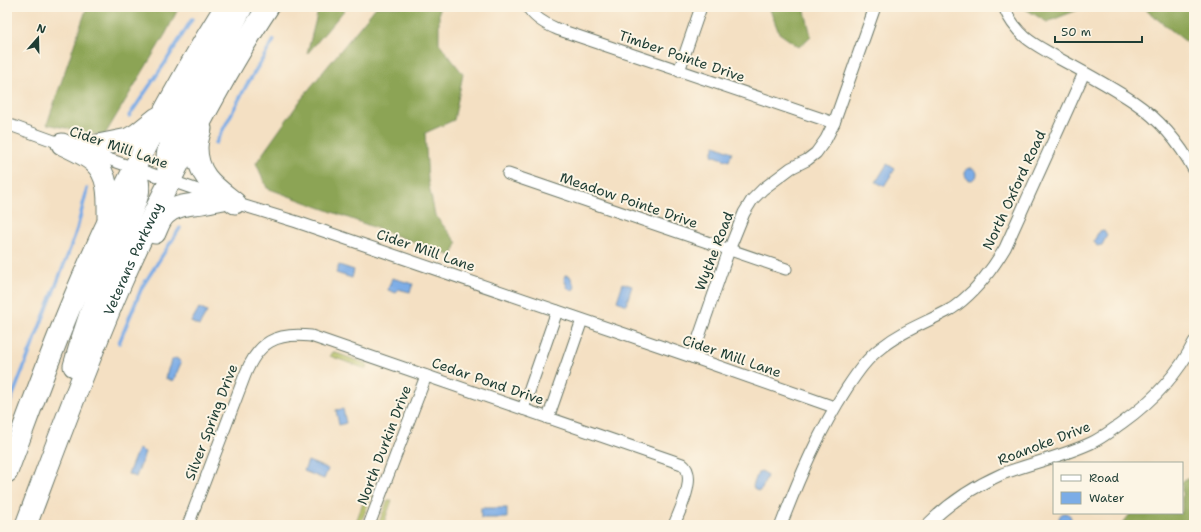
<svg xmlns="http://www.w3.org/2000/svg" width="1201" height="532" font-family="'Shantell Sans',sans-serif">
	<rect width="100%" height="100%" fill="#fcf5e5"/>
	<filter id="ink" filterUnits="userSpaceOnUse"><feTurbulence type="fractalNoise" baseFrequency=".025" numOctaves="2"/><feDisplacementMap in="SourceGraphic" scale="8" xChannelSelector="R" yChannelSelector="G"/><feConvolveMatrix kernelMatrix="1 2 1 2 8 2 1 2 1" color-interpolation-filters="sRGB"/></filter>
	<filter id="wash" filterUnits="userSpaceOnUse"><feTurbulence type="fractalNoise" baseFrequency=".012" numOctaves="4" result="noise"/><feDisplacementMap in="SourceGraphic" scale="16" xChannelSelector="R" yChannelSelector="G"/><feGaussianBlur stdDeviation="0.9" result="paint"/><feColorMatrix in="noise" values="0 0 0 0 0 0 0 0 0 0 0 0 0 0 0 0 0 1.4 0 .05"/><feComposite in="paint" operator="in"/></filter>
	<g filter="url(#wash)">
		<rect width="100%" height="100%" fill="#f4e0c3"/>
		<g fill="#b0bc5e" stroke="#687c49">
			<polygon points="333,352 367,364 366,369 330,356"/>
			<polygon points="367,493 372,495 361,522 356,522"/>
			<polygon points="388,500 392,500 383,525 378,525"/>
		</g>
		<g fill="#8ca455" stroke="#567044">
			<polygon points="87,7 179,7 166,33 104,136 47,124"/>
			<polygon points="319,7 347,7 307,54"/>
			<polygon points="376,7 439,7 439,43 463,74 454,120 425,133 428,181 435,215 457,243 452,256 267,188 256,163 305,94"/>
			<polygon points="769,7 804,7 811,36 799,47 779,33"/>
			<polygon points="1022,7 1092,7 1080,9 1047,22"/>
			<polygon points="1142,7 1194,7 1194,48"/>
			<polygon points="1194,476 1194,525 1121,525 1131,513 1182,513 1182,482"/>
		</g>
		<g fill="#7bace6" stroke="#4d748d">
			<polygon points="715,145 732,152 729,161 712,155"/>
			<polygon points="887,164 895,169 884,186 876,182"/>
			<circle cx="971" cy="174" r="6"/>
			<polygon points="1104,230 1107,235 1102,245 1097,246 1094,241 1099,231"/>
			<polygon points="339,265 354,270 352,278 336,273"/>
			<polygon points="565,275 570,276 575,287 573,290 568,289 564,279"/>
			<polygon points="392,278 413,284 410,292 398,289 396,293 388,290"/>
			<polygon points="623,283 632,286 626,305 617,301"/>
			<polygon points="199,308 207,312 199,326 191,322"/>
			<polygon points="176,358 180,361 181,363 173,381 165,378 171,361"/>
			<polygon points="343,409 346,423 339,425 336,410"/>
			<polygon points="138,449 145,452 136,477 128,474"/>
			<polygon points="308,461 328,469 324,479 304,471"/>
			<polygon points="761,471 765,473 767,476 762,489 759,491 755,490 753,486 758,473"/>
			<rect x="481" y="508" width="26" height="10"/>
			<circle cx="1065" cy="519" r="6"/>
		</g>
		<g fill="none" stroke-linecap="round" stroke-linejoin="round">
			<g stroke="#7bace6" stroke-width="3.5">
				<polyline points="129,116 165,63 192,19"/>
				<polyline points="216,143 245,88 274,40"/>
				<polyline points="119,343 142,287 180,228"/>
				<polyline points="7,410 67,257 77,229 87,189"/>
			</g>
		</g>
	</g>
	<g filter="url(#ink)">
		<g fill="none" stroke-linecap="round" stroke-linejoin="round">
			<defs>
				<g id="street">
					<path d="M528,7C534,18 545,24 557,29L834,123"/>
					<path d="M1004,7C1008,17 1016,29 1025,37C1034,45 1047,51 1058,58C1084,72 1110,86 1134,102C1159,119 1180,144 1194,170"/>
					<polyline points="679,71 701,7"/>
					<polyline points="7,124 65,145"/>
					<polyline points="91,153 235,203 297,222 692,357 834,407"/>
					<polyline points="508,174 786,269"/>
					<polyline points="692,357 729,250 744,213 752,200 763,189 791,168 807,160 816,153 826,139 834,123 875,7"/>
					<polyline points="523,409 557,311"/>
					<polyline points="548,418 582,320"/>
					<path d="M188,525L245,375C258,342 276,332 311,336L682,464C698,475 680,510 674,525"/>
					<polyline points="369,525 426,376"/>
					<path d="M781,525C799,478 819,431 847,388C857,373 867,358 882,347C903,330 928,322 951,309C955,307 959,303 963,300C981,285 993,268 1005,248L1084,73"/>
					<path d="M927,525C948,504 975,486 1002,474C1032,463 1063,456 1091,443C1102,438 1112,430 1122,423C1151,402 1178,375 1194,342"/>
				</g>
				<g id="highway">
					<path d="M201,129C199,135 197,142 197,148C197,176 215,187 235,203"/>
					<path d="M62,144C72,149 86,155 94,162C110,176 108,200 108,218"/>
					<polyline points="78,149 128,139 137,134 157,118"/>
					<path d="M170,180C167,165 165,158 170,143L242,7"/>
					<path d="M155,233C158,227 160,219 166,214C176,205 189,205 202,203C209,202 216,200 223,199"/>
					<path d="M74,366C85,326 99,287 115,248C122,230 133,213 138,194C140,185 138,177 134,168"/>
					<path d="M7,472C28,416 48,360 71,305C114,202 166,102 225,7"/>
					<path id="s1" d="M26,525C57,443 87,361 122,281C139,242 158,204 177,167C205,112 234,58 268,7"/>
				</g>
			</defs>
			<use href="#street" stroke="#6a7666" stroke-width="13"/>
			<use href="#highway" stroke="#6a7666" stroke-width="23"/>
			<use href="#street" stroke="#fff" stroke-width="11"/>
			<use href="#highway" stroke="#fff" stroke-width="21"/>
		</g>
	</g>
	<g text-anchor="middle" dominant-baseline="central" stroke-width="4" stroke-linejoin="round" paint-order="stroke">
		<g font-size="14" fill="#1f3d34" stroke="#fcf5e5">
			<text transform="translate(682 56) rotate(19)">Timber Pointe Drive</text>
			<text transform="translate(119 147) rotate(19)">Cider Mill Lane</text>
			<text transform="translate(1014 190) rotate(-65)">North Oxford Road</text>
			<text transform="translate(629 200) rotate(19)">Meadow Pointe Drive</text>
			<text transform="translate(426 250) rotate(19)">Cider Mill Lane</text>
			<text transform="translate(714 251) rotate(-69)">Wythe Road</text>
			<text stroke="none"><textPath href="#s1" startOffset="287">Veterans Parkway</textPath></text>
			<text transform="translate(732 356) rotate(19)">Cider Mill Lane</text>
			<text transform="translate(488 381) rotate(19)">Cedar Pond Drive</text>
			<text transform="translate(211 422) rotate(-69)">Silver Spring Drive</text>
			<text transform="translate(1044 443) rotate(-21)">Roanoke Drive</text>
			<text transform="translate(384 445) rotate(-69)">North Durkin Drive</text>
		</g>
	</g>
	<rect width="1201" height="532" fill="none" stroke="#fcf5e5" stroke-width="24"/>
	<rect x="1053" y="462" width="130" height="52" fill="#fcf5e5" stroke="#a4ab9e"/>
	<rect x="1061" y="475" width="20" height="6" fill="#ffffff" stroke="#a4ab9e"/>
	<text x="1089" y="482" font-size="12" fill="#1f3d34">Road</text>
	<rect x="1061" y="492" width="20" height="12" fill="#7bace6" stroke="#a4ab9e"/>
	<text x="1089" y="502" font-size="12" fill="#1f3d34">Water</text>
	<g transform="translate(38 38) rotate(20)" stroke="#fcf5e5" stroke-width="3" paint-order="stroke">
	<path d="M0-3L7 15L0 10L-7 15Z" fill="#1f3d34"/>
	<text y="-6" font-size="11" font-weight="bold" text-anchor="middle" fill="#1f3d34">N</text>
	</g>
	<path d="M1055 36v6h87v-6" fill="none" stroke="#1f3d34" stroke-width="2"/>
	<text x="1061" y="36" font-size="12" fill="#1f3d34" stroke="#fcf5e5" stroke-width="3" paint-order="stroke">50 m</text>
</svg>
